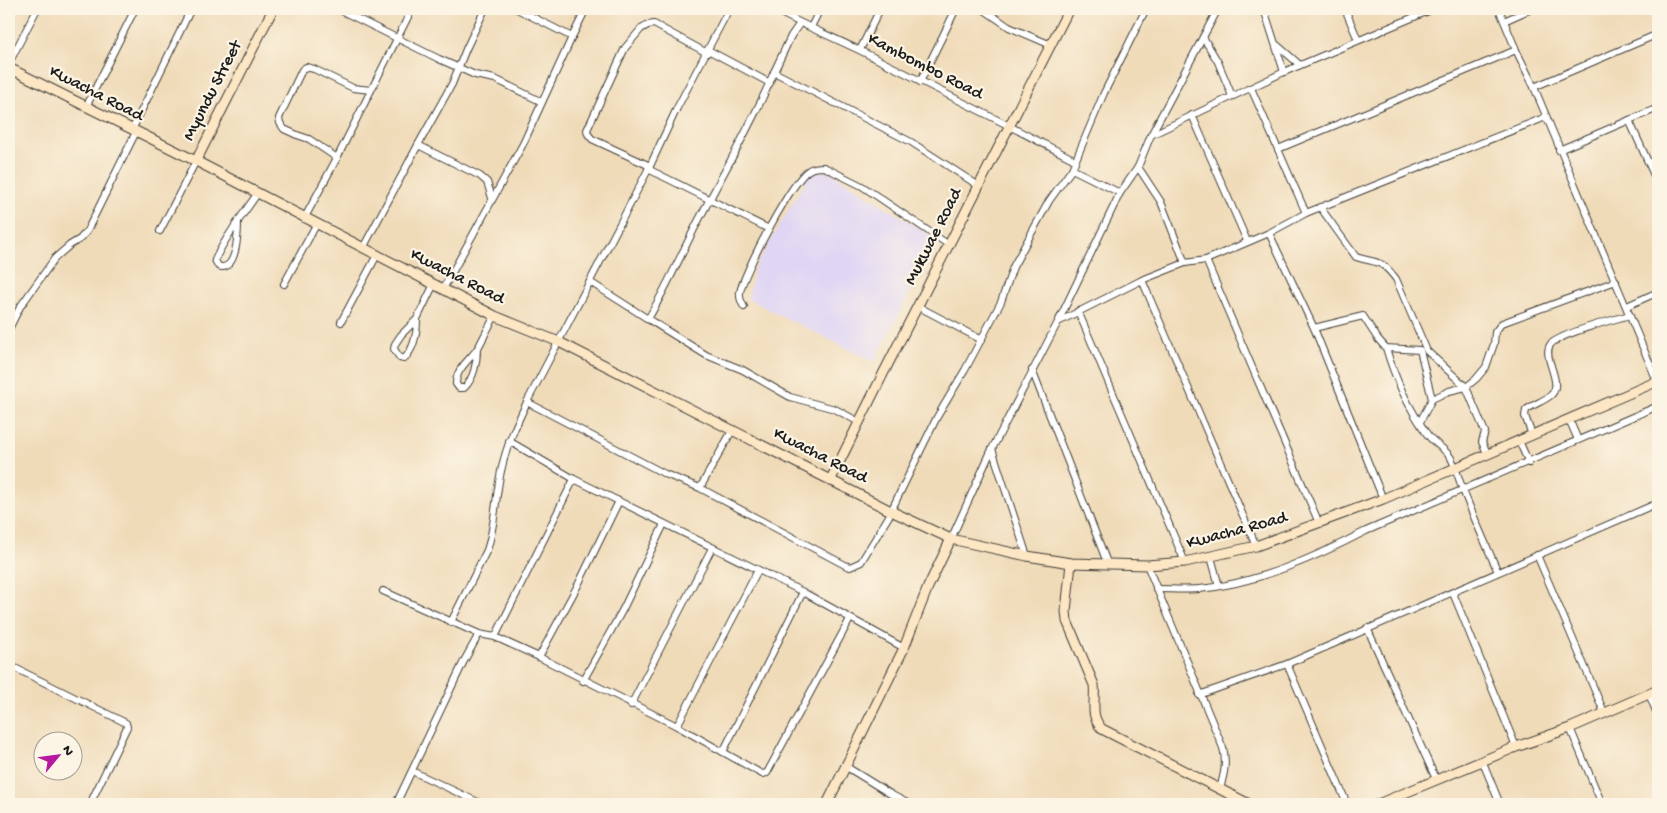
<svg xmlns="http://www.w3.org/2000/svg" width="1667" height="813" font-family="'Gochi Hand',sans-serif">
	<rect width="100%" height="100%" fill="#fcf5e5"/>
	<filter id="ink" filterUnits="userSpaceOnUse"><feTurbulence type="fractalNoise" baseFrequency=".02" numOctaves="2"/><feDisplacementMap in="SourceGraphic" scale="10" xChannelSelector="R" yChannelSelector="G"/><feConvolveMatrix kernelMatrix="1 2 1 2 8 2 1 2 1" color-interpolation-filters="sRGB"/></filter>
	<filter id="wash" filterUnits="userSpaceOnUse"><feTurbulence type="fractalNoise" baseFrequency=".0096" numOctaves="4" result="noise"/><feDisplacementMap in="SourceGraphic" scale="20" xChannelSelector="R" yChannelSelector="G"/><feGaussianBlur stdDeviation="1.12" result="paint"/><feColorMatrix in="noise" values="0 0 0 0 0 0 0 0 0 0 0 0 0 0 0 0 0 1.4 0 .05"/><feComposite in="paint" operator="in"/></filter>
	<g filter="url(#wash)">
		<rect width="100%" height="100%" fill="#f0dbb9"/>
		<polygon fill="#dfd5f5" points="822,171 832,173 937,240 874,362 748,299 754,269 810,174"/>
	</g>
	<g filter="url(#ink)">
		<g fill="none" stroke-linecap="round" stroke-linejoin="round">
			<defs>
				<g id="street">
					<polyline points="338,9 439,59 475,75 495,79 542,102"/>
					<polyline points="517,9 572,37"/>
					<path d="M773,9C801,24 830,36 859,50C931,86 1004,123 1075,160"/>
					<polyline points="983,9 1009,27 1051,45"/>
					<polyline points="1264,9 1284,72"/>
					<polyline points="1345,9 1358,40"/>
					<polyline points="1499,9 1516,50 1534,87 1657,381"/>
					<polyline points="1504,21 1531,9"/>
					<polyline points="800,23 791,36 774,72 911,142 979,186"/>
					<polyline points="811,27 820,9"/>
					<polyline points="1203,37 1218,62 1232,96"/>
					<polyline points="1277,45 1300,65"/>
					<polyline points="708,50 770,83"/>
					<polyline points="860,50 880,9"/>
					<polyline points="9,63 37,9"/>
					<polyline points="920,82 956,9"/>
					<polyline points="1534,87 1658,34"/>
					<polyline points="1251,88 1306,213"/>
					<polyline points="86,107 135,9"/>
					<polyline points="1192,115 1247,241"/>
					<polyline points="1629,120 1658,184"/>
					<polyline points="132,130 191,9"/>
					<polyline points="1151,135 1284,72 1433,9"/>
					<polyline points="418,145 480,176 487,182 492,198"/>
					<polyline points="1278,149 1516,50"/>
					<polyline points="1559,150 1658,108"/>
					<polyline points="337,158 309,139 297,135 284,129 280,123 279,118 302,70 306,67 314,69 353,88 371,90"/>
					<polyline points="650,166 592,139 588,134 587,130 625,48 641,29 648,25 654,24 707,53"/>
					<polyline points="1138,167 1161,202 1185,263"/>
					<polyline points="648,169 769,229"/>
					<polyline points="1072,169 1120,193"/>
					<path d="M1320,207L1356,257C1378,264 1380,258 1396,279L1427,351L1466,387L1485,432L1482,442L1488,455"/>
					<polyline points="304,219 337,158 412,9"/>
					<path d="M238,221C238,232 237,274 218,266L215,260C225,237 243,215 257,194"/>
					<polyline points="160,231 196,161"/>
					<polyline points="1269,233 1314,328 1383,499"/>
					<polyline points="363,248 418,145 452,84 466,49 485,9"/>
					<polyline points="1206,260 1319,523"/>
					<polyline points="1142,280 1256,546"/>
					<path d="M590,282L648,319C671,280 688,238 710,199C732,157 756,116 774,72"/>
					<polyline points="284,284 316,225"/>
					<polyline points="443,289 523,144 572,37 586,9"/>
					<polyline points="917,306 982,340"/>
					<polyline points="1627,306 1658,292"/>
					<path d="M744,307C741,302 739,298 740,292C744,272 792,180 809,170C813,167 819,167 824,167L862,186L949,245"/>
					<polyline points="1078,311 1185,562"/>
					<path d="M417,319C417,333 415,348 404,359L400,358L394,349L395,344L401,335L417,319L434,284"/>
					<polyline points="648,319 706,355 743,370 790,397 835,409 859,422"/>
					<polyline points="341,322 377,255"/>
					<polyline points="1058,322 1142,280 1185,263 1206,260 1269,233 1306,213 1546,117"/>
					<polyline points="1314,328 1363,316 1378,339 1386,348 1420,350 1432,399"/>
					<polyline points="9,329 20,307 55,258 70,245 80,239 87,231 136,132"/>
					<path d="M1386,348C1395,379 1408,407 1427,434C1433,443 1445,448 1451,458C1456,468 1459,480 1463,490C1474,518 1486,545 1498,572"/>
					<path d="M477,349C477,362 474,379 464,388H459L456,384C456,368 470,360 478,348C484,337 489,326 495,316"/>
					<polyline points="1032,370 1108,565"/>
					<polyline points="527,402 665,474 700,488 845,565 850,567 861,562 892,511"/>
					<polyline points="1569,419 1578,440"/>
					<polyline points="1420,422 1432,399 1449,391 1466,387 1476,379 1486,367 1494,344 1495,332 1502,323 1616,281"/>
					<path d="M1532,435L1525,416L1526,410C1533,404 1547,400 1552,394C1563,382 1542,357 1550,345C1557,335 1615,319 1630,315"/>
					<polyline points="509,441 574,479 803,592 904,648"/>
					<polyline points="1519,441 1529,463"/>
					<polyline points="992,449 1027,556"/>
					<polyline points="700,488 733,429"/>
					<polyline points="619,501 578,585 539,657 677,726 762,774 767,773 850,619"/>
					<polyline points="891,511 937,417 965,370 1001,302 1013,267 1049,201 1072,169 1104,93 1146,9"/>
					<polyline points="951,539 992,449 1058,322 1120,193 1138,167 1151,135 1218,9"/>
					<polyline points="1537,555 1604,712"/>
					<polyline points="1211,557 1219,586"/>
					<path d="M1147,565L1223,748C1227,763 1224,774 1220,789"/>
					<path d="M1156,589C1170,589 1185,590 1199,589C1256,584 1316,557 1366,531L1658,406"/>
					<polyline points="383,591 479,634 495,637 539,657"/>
					<polyline points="1453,593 1516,747"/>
					<path d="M451,622L487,550C496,524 495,494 502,467C507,444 517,423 527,402L650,166L677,108L729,9"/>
					<polyline points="1367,628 1436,779"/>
					<polyline points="495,637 574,479"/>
					<polyline points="1287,664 1347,804"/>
					<polyline points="9,665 126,723 127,727 90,804"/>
					<polyline points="583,681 623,609 664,524"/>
					<polyline points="1649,694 1658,716"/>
					<polyline points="1199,695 1287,664 1658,503"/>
					<polyline points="631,705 712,548"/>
					<polyline points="677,726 758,570"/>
					<polyline points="1570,728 1602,804"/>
					<polyline points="723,752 803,592"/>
					<polyline points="1482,760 1500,804"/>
					<polyline points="845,766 892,795 909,804"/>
					<polyline points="412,771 482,804"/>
					<polyline points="396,804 464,661 479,634"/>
				</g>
				<g id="secondary">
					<polyline points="9,68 196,161 495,316 559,342 891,511 951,539 1027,556 1071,563 1147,565 1185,562 1256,546 1383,499 1658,381"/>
					<polyline points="196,161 273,9"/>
					<polyline points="830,481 883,374 1069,9"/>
					<path d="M1071,563L1066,611L1067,621L1094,685C1096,702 1089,715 1102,729L1249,804"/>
					<polyline points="827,804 904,648 928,587 951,539"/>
					<polyline points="1378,804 1516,747 1570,728 1658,690"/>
				</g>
			</defs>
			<use href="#street" stroke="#3c3934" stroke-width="8"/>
			<use href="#secondary" stroke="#3c3934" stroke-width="11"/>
			<use href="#street" stroke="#fff" stroke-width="6"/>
			<use href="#secondary" stroke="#fce6c4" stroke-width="9"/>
		</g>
	</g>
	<g text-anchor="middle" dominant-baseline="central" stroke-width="4.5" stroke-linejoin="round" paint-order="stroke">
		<g font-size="18" fill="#1c1c1c" stroke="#fcf5e5">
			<text transform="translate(925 67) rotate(27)">Kambombo Road</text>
			<text transform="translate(213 91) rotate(-63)">Myundu Street</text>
			<text transform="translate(96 94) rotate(27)">Kwacha Road</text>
			<text transform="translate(934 237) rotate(-63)">Mukwae Road</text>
			<text transform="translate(457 277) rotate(27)">Kwacha Road</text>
			<text transform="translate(820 456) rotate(27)">Kwacha Road</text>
			<text transform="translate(1237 531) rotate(-15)">Kwacha Road</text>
		</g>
	</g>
	<rect width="1667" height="813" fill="none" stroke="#fcf5e5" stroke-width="30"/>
	<g transform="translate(58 756) rotate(61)"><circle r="24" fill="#fcf5e5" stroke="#a29e95"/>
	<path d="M0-4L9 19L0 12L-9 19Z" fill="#b5179e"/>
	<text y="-8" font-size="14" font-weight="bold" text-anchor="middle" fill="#1c1c1c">N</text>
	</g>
</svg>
